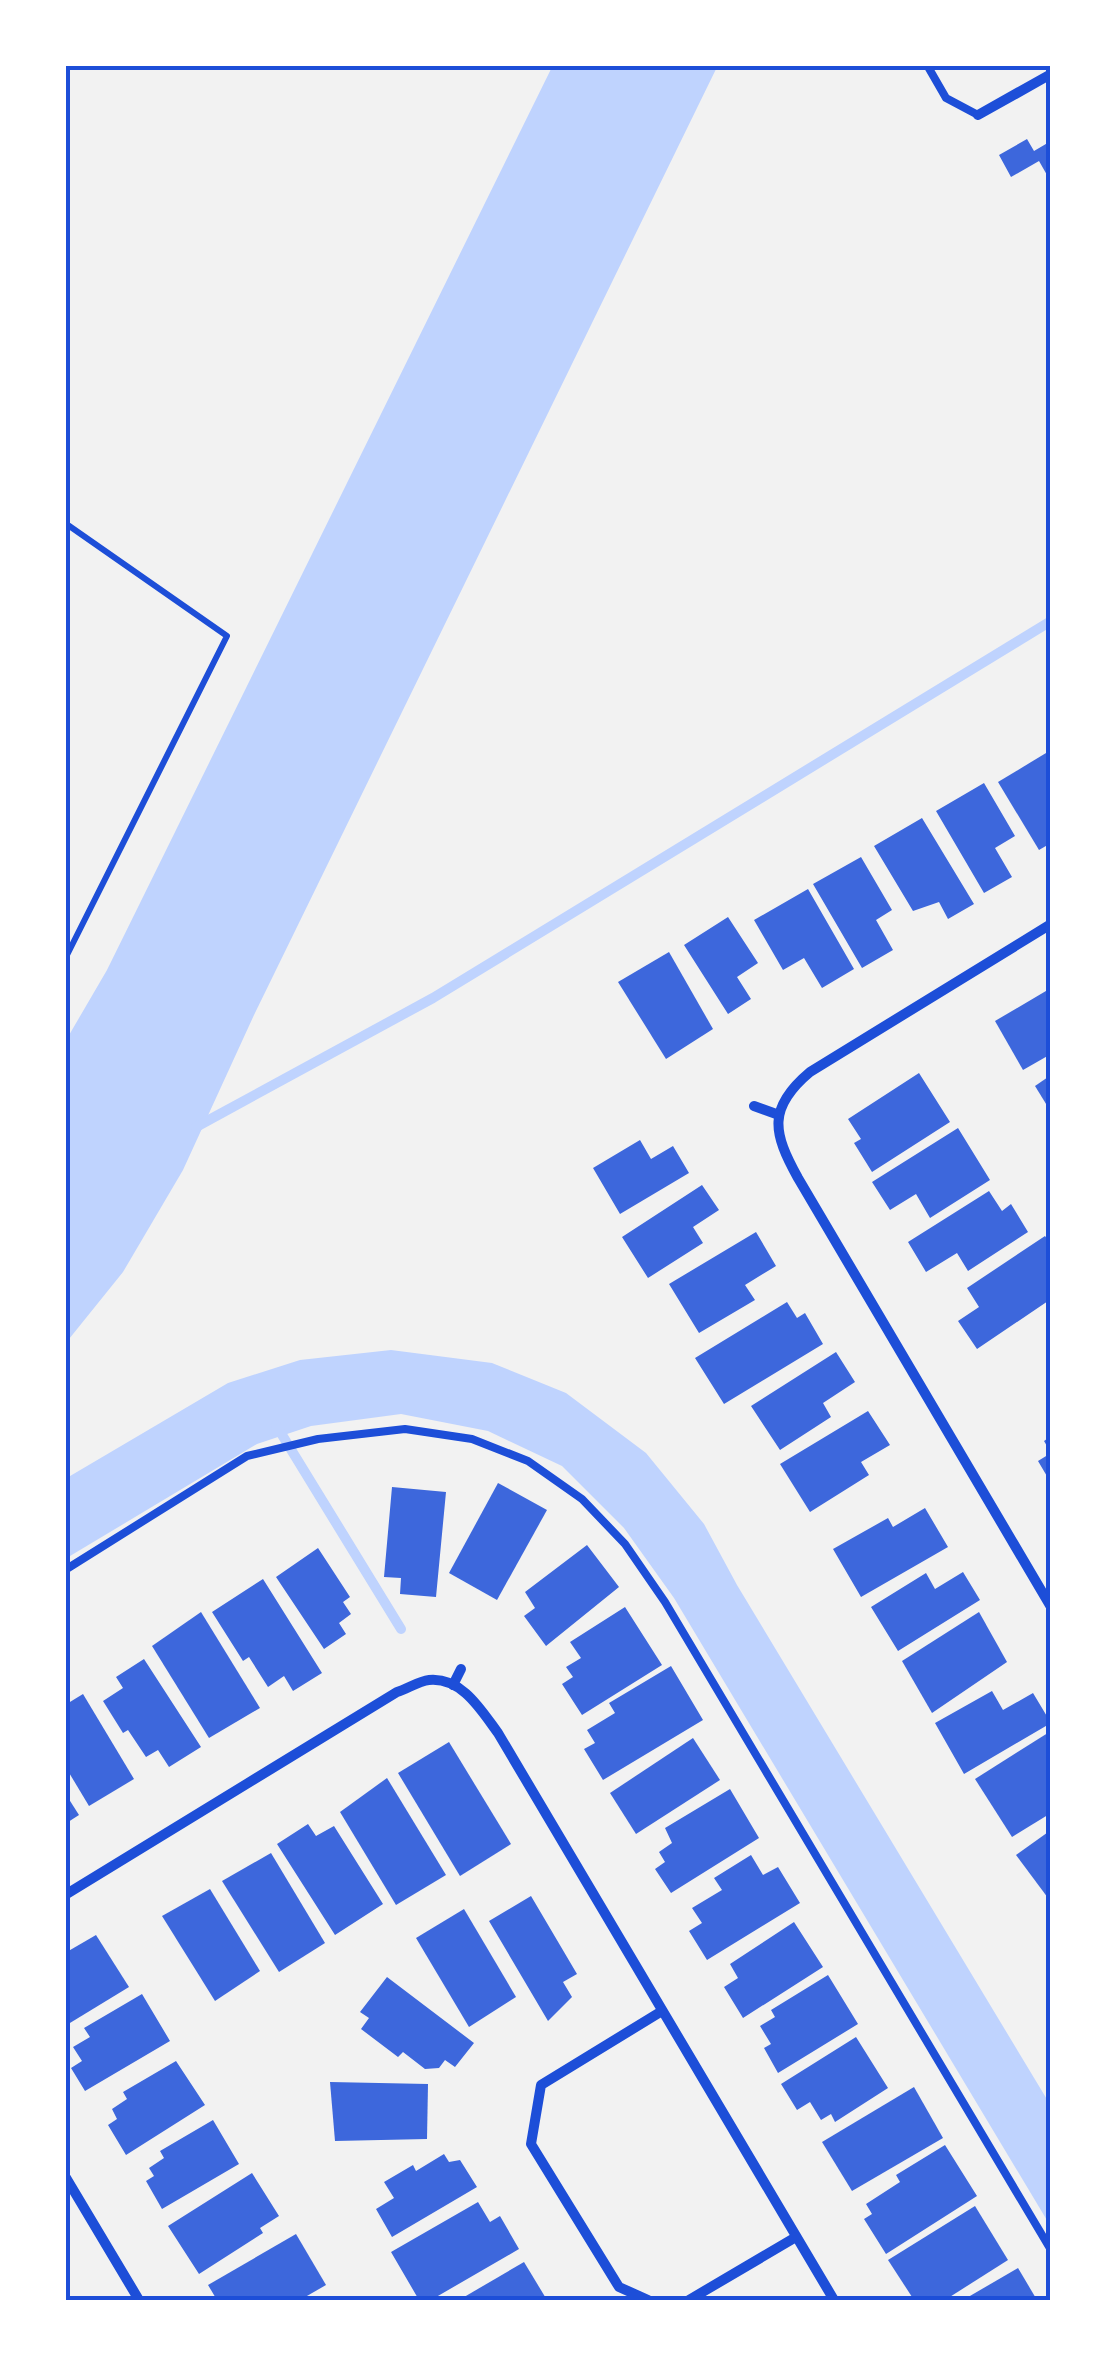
<svg xmlns="http://www.w3.org/2000/svg" width="1116" height="2365" font-family="'Titillium Web',sans-serif">
	<rect width="100%" height="100%" fill="#f2f2f2"/>
	<g fill="#bfd3fe">
		<polygon points="553,65 718,65 254,1015 183,1170 123,1272 65,1344 65,1042 107,970"/>
		<polygon points="391,1350 492,1363 566,1393 646,1453 704,1524 737,1585 1051,2106 1051,2227 674,1598 624,1528 562,1466 488,1431 401,1414 311,1426 257,1444 65,1559 65,1479 228,1383 300,1360"/>
	</g>
	<g fill="none" stroke-linecap="round" stroke-linejoin="round">
		<g stroke="#bfd3fe" stroke-width="10">
			<polyline points="196,1127 433,998 1051,621"/>
			<polyline points="276,1425 401,1629"/>
		</g>
	</g>
	<g fill="#3d67dc">
		<polygon points="1027,139 1034,151 1051,141 1051,182 1039,161 1011,177 999,155"/>
		<polygon points="1051,750 1051,843 1039,850 998,782"/>
		<polygon points="984,783 1015,836 995,848 1012,877 984,893 936,811"/>
		<polygon points="922,818 974,904 948,919 939,902 913,911 874,846"/>
		<polygon points="861,857 892,910 876,920 893,950 862,968 813,884"/>
		<polygon points="808,889 854,969 822,988 804,958 783,970 754,920"/>
		<polygon points="728,917 758,963 737,977 751,999 728,1014 684,945"/>
		<polygon points="669,952 713,1029 666,1059 618,982"/>
		<polygon points="1051,988 1051,1054 1023,1070 995,1021"/>
		<polygon points="919,1073 950,1122 872,1172 854,1143 861,1139 848,1119"/>
		<polygon points="1051,1075 1051,1112 1035,1086"/>
		<polygon points="958,1128 990,1180 930,1218 916,1194 890,1210 872,1182"/>
		<polygon points="640,1140 651,1159 673,1146 689,1173 620,1214 593,1168"/>
		<polygon points="702,1185 719,1210 693,1227 703,1243 648,1278 622,1237"/>
		<polygon points="989,1191 1002,1211 1011,1204 1028,1232 968,1271 957,1253 926,1272 908,1242"/>
		<polygon points="756,1232 776,1266 745,1285 755,1300 699,1333 669,1284"/>
		<polygon points="1045,1236 1051,1244 1051,1299 977,1349 958,1321 979,1307 967,1288"/>
		<polygon points="787,1302 797,1318 805,1313 823,1344 724,1404 695,1358"/>
		<polygon points="836,1352 855,1382 823,1403 831,1417 780,1450 751,1406"/>
		<polygon points="868,1411 890,1445 861,1462 869,1475 810,1512 780,1464"/>
		<polygon points="1051,1436 1051,1483 1038,1461 1051,1453 1044,1441"/>
		<polygon points="498,1483 547,1510 497,1600 449,1573"/>
		<polygon points="392,1487 446,1492 436,1597 400,1594 401,1578 384,1577"/>
		<polygon points="925,1508 948,1547 861,1597 833,1549 888,1518 893,1527"/>
		<polygon points="587,1545 619,1587 546,1646 524,1616 535,1608 525,1592"/>
		<polygon points="318,1548 350,1597 343,1602 351,1614 339,1623 346,1634 324,1649 276,1577"/>
		<polygon points="963,1572 980,1600 898,1651 871,1607 926,1573 935,1589"/>
		<polygon points="263,1579 322,1673 293,1691 284,1676 268,1687 249,1657 243,1661 212,1612"/>
		<polygon points="625,1607 662,1665 582,1715 562,1684 573,1677 566,1667 581,1658 570,1642"/>
		<polygon points="201,1612 260,1708 209,1738 152,1646"/>
		<polygon points="979,1612 1007,1662 932,1713 902,1661"/>
		<polygon points="144,1659 201,1747 169,1767 158,1750 146,1757 128,1730 123,1733 103,1701 123,1688 116,1677"/>
		<polygon points="671,1666 703,1720 603,1780 584,1749 595,1743 587,1730 615,1713 609,1703"/>
		<polygon points="992,1691 1003,1710 1033,1693 1051,1723 964,1774 935,1723"/>
		<polygon points="83,1694 134,1779 89,1806 65,1766 65,1705"/>
		<polygon points="1051,1731 1051,1813 1012,1837 975,1779"/>
		<polygon points="693,1738 720,1780 636,1834 610,1793"/>
		<polygon points="449,1742 511,1844 460,1876 398,1773"/>
		<polygon points="387,1778 446,1875 396,1905 340,1812"/>
		<polygon points="730,1789 759,1838 671,1893 655,1869 665,1862 659,1852 672,1843 665,1828"/>
		<polygon points="65,1793 79,1815 65,1824"/>
		<polygon points="308,1824 316,1836 334,1826 383,1904 335,1935 277,1844"/>
		<polygon points="1051,1830 1051,1896 1048,1898 1016,1855"/>
		<polygon points="271,1853 325,1943 279,1972 222,1881"/>
		<polygon points="751,1855 763,1875 778,1867 800,1903 707,1960 689,1931 702,1923 692,1908 722,1890 714,1878"/>
		<polygon points="210,1889 260,1971 215,2001 162,1916"/>
		<polygon points="531,1896 577,1974 563,1982 572,1997 548,2021 489,1921"/>
		<polygon points="464,1909 516,1997 469,2027 416,1938"/>
		<polygon points="794,1922 823,1967 743,2018 724,1987 738,1978 730,1964"/>
		<polygon points="96,1935 129,1987 65,2026 65,1953"/>
		<polygon points="828,1975 858,2024 778,2073 764,2048 771,2044 760,2026 775,2017 771,2010"/>
		<polygon points="387,1977 474,2043 455,2067 445,2060 439,2068 425,2069 403,2052 398,2057 361,2029 369,2018 360,2012"/>
		<polygon points="142,1994 170,2041 85,2091 71,2068 82,2061 73,2047 90,2037 84,2028"/>
		<polygon points="856,2037 888,2088 835,2122 831,2114 821,2120 810,2102 797,2110 781,2084"/>
		<polygon points="176,2061 205,2105 126,2155 108,2125 117,2119 112,2109 127,2099 123,2092"/>
		<polygon points="330,2082 428,2084 427,2139 335,2141"/>
		<polygon points="914,2087 943,2138 852,2191 822,2142"/>
		<polygon points="213,2120 239,2164 162,2209 146,2181 154,2176 149,2168 164,2158 160,2151"/>
		<polygon points="945,2145 977,2196 886,2254 864,2219 872,2214 866,2204 900,2182 896,2175"/>
		<polygon points="444,2154 449,2162 460,2160 477,2187 392,2237 376,2209 394,2198 384,2182 413,2165 416,2171"/>
		<polygon points="252,2173 279,2216 260,2228 263,2233 199,2274 168,2226"/>
		<polygon points="478,2202 490,2222 500,2216 519,2249 431,2300 419,2300 391,2252"/>
		<polygon points="975,2206 1008,2260 945,2300 914,2300 888,2260"/>
		<polygon points="296,2234 326,2285 300,2300 217,2300 208,2285"/>
		<polygon points="524,2262 547,2300 459,2300"/>
		<polygon points="1018,2268 1037,2300 963,2300"/>
	</g>
	<g fill="none" stroke-linecap="round" stroke-linejoin="round">
		<polyline stroke="#1d4ed8" stroke-width="6" points="65,523 227,636 65,959"/>
		<g stroke="#1d4ed8" stroke-width="8">
			<polyline points="927,65 946,98 978,115"/>
			<polyline points="65,1570 247,1456 318,1439 405,1429 472,1439 528,1461 582,1499 625,1544 665,1602 1051,2250"/>
		</g>
		<g stroke="#1d4ed8" stroke-width="10">
			<polyline points="978,115 1051,74"/>
			<path d="M1051,924L810,1072C767,1108 773,1133 798,1178L1051,1607"/>
			<polyline points="754,1106 779,1115"/>
			<polyline points="453,1685 461,1669"/>
			<path d="M65,1895L397,1692C407,1689 419,1681 429,1680C462,1677 481,1710 498,1733L834,2300"/>
			<polyline points="65,2176 139,2300"/>
			<polyline points="648,2300 619,2287 531,2144 541,2085 662,2011"/>
			<polyline points="689,2300 796,2237"/>
		</g>
	</g>
	<rect width="1116" height="2365" fill="none" stroke="#ffffff" stroke-width="135"/>
	<rect x="68" y="68" width="980" height="2230" fill="none" stroke="#1d4ed8" stroke-width="4"/>
</svg>
